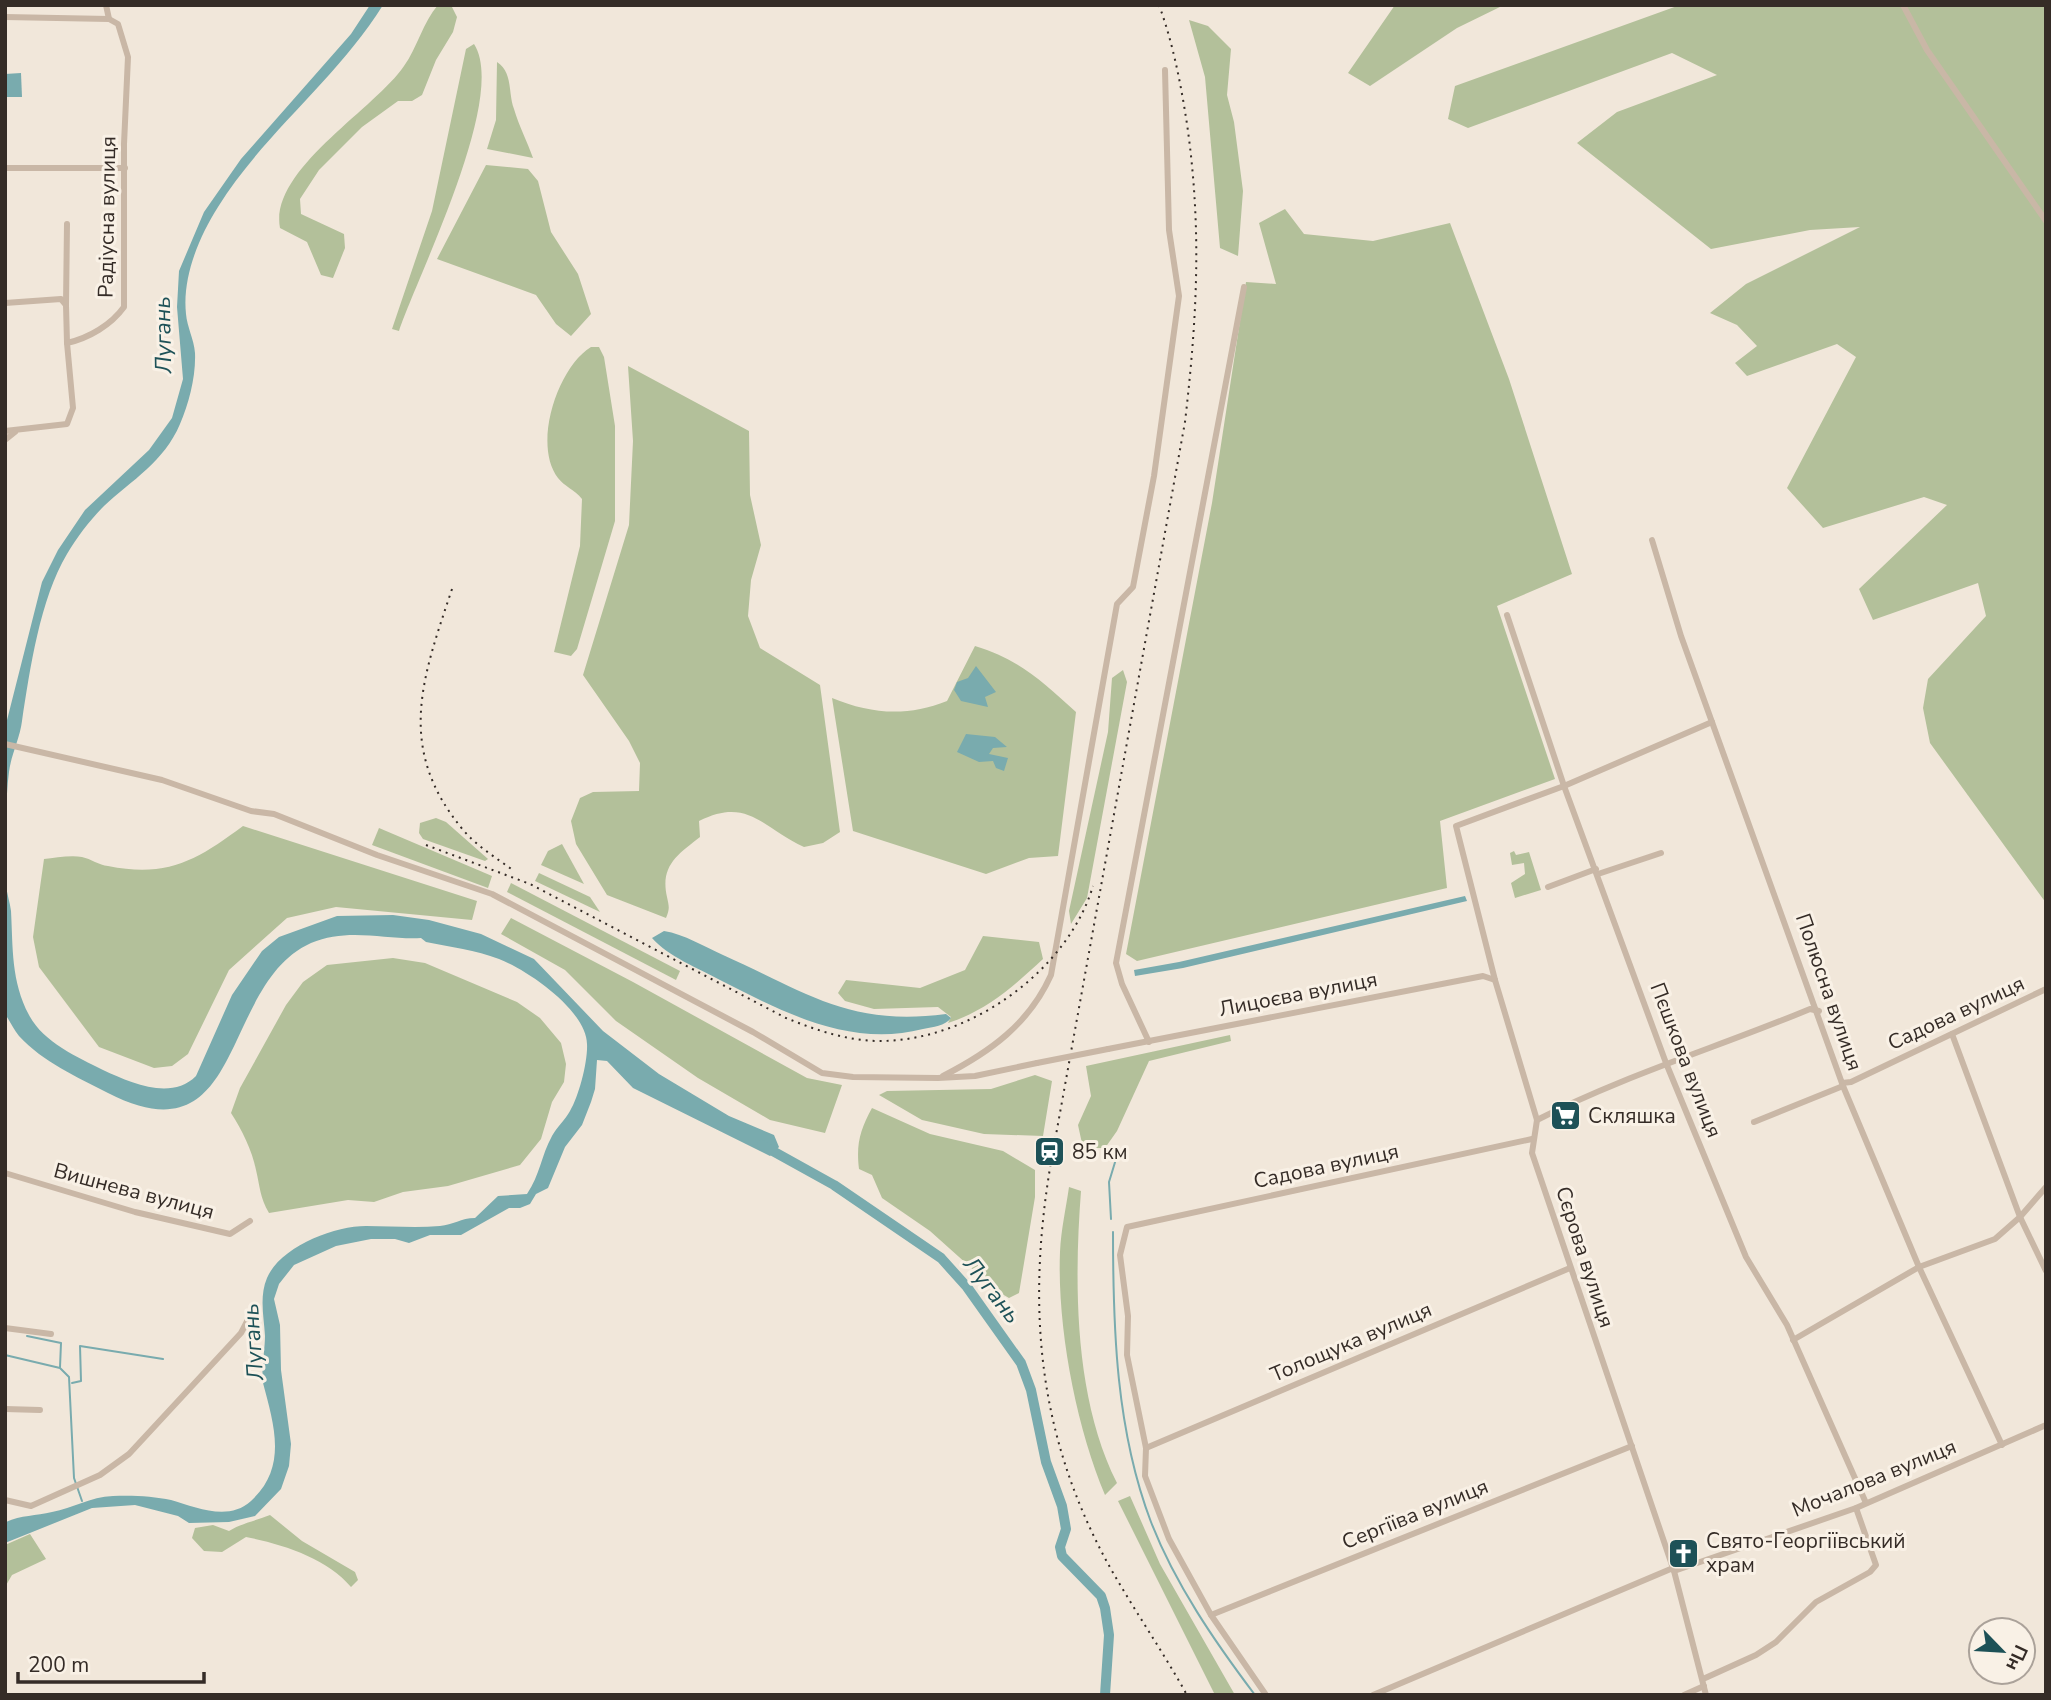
<svg xmlns="http://www.w3.org/2000/svg" width="2051" height="1700" font-family="'Nunito Sans',sans-serif">
	<rect width="100%" height="100%" fill="#f1e7da"/>
	<g fill="#b3c09a">
		<path d="M438,5H451L457,17L453,32L436,60L422,95L412,101H398L362,127L319,170L300,199L301,214L344,234L345,248L333,278L321,275L307,242L280,228C269,170 374,110 404,66C417,48 423,22 438,5Z"/>
		<polygon points="1395,5 1504,5 1457,28 1370,86 1348,73"/>
		<polygon points="1680,5 2046,5 2046,903 1930,743 1923,708 1928,679 1986,616 1978,583 1873,620 1859,589 1947,505 1924,497 1823,528 1787,488 1856,357 1837,344 1747,376 1735,363 1757,346 1737,325 1710,313 1746,284 1860,227 1810,230 1711,249 1577,143 1617,112 1717,75 1672,53 1468,128 1448,119 1455,86"/>
		<polygon points="1189,20 1208,26 1231,49 1227,95 1234,122 1243,191 1238,256 1220,248 1205,77"/>
		<path d="M474,44C508,96 419,272 399,331L392,329L432,211L466,49Z"/>
		<path d="M497,62C513,72 508,93 514,109C519,126 527,141 533,158L487,149L496,120Z"/>
		<polygon points="486,165 528,169 538,181 551,232 578,274 591,314 571,336 556,324 536,295 437,259"/>
		<polygon points="1285,209 1304,234 1373,241 1450,223 1509,379 1572,574 1497,606 1555,779 1440,821 1447,888 1137,961 1126,954 1212,503 1246,282 1276,284 1259,223"/>
		<path d="M591,347H599L604,357L615,426V521L577,649L571,656L554,652L580,546L582,499C575,490 564,486 558,478C532,444 558,367 591,347Z"/>
		<path d="M628,366L749,431L750,495L761,545L751,580L748,616L760,648L820,685L840,832L823,843L804,847C763,829 749,796 699,821L700,837C677,855 660,866 667,897C669,907 670,908 666,918L607,895L576,844L571,821L580,798L593,792L639,791L640,763L629,741L583,675L629,525L633,441Z"/>
		<path d="M975,646C1019,659 1043,682 1076,712L1058,856L1029,858L986,874L853,831L832,698C871,714 907,717 947,701Z"/>
		<polygon points="1123,670 1127,682 1087,898 1071,924 1069,911 1108,732 1112,678"/>
		<polygon points="436,818 446,822 488,859 485,861 423,839 419,833 420,823"/>
		<path d="M243,826L477,901L472,920L336,907L287,918L229,970L188,1054L172,1066L154,1068L99,1047L39,967L33,937L44,859C55,858 70,855 82,857C91,859 99,865 108,866C168,878 197,860 243,826Z"/>
		<polygon points="379,828 492,876 488,888 372,845"/>
		<polygon points="562,844 584,884 541,865 548,851"/>
		<polygon points="1514,851 1516,855 1529,852 1541,890 1515,898 1511,883 1525,874 1524,863 1512,865 1510,853"/>
		<polygon points="539,873 590,897 600,912 535,881"/>
		<polygon points="511,883 680,971 676,980 507,892"/>
		<polygon points="511,918 633,982 807,1078 842,1085 825,1133 770,1120 698,1078 616,1021 565,970 501,934"/>
		<path d="M983,936L1039,942L1043,959C1014,986 986,1011 948,1023L951,1017L938,1007L874,1009L845,1001L838,993L846,980L920,988L965,970Z"/>
		<path d="M393,958L425,963L517,1002L540,1018L561,1043L566,1064L564,1082L552,1102L541,1139L520,1165L448,1186L403,1192L374,1202L348,1200L269,1213C260,1198 260,1187 256,1170C252,1150 242,1130 231,1113L240,1088L286,1005L303,982L327,965Z"/>
		<polygon points="1230,1035 1231,1041 1149,1061 1117,1131 1105,1148 1083,1148 1078,1125 1091,1096 1086,1066"/>
		<polygon points="1035,1075 1052,1081 1043,1136 984,1134 922,1120 879,1095 887,1091 991,1089"/>
		<path d="M872,1108L930,1134L1003,1151L1035,1170V1197L1019,1293L1009,1298L997,1291L930,1231L882,1198L872,1175L859,1169C856,1144 860,1130 872,1108Z"/>
		<path d="M1069,1187L1081,1191C1074,1283 1074,1398 1117,1483L1105,1495C1076,1426 1057,1327 1060,1252C1061,1230 1066,1208 1069,1187Z"/>
		<polygon points="1130,1496 1160,1564 1235,1695 1215,1695 1118,1501"/>
		<path d="M270,1515L302,1541L355,1572L358,1580L351,1587C327,1558 282,1544 246,1537L222,1552L204,1551L192,1538L195,1528L213,1525L229,1531C242,1523 255,1521 270,1515Z"/>
		<polygon points="30,1534 46,1559 12,1575 5,1587 5,1545"/>
	</g>
	<g fill="#79abae">
		<path d="M370,5H383C337,79 264,133 218,207C199,237 182,277 186,314C187,327 194,339 195,353C196,376 189,403 180,424C164,462 132,480 104,506C90,520 77,537 67,554C40,599 30,669 22,721C20,738 11,755 9,772C5,801 7,830 7,859C7,868 5,876 6,885C7,894 10,903 11,911C13,948 11,981 29,1015C43,1042 77,1057 103,1070C131,1083 171,1101 196,1076L232,995L262,951L279,937L337,916L393,915L429,920L481,934L534,959L603,1031L659,1074L729,1116L774,1135L779,1147L770,1156L633,1088L607,1061L597,1060L595,1089L591,1102L582,1125L565,1147L548,1188L536,1194L530,1204L520,1208H509L461,1235H430L409,1243L395,1239H371L336,1246L294,1265L279,1284L274,1299L280,1325L281,1370L291,1444L289,1466L281,1489L255,1516L229,1522L189,1523L178,1516L135,1505L92,1508L5,1543L6,1522C21,1515 36,1516 52,1512C73,1508 90,1497 113,1496C130,1495 154,1496 171,1500C196,1507 228,1522 251,1501C288,1467 274,1425 263,1383C261,1374 265,1348 265,1336C264,1317 259,1297 267,1278C280,1247 334,1226 366,1226C390,1226 415,1228 440,1226C453,1225 461,1218 475,1218L498,1196L527,1194C540,1175 541,1156 552,1136C557,1127 565,1120 570,1111C579,1096 588,1061 587,1044C586,1010 528,970 499,959C476,950 450,947 426,942L421,938C386,940 348,927 311,943C219,984 247,1164 108,1093C77,1077 43,1062 19,1036C14,1030 10,1021 5,1014V728L42,582L58,550L85,510L149,450L172,418L183,379L177,307L179,271L204,212L241,159L351,34Z"/>
		<polygon points="21,73 22,97 5,97 5,74"/>
		<polygon points="976,666 996,692 985,697 988,707 961,701 954,690 957,682 968,678"/>
		<polygon points="966,734 995,737 1007,747 993,748 989,754 1008,758 1004,771 996,768 993,761 979,762 957,752"/>
		<polygon points="1465,896 1467,901 1183,968 1135,976 1134,970 1179,962"/>
		<path d="M664,931C684,934 705,947 723,955C806,992 849,1027 946,1014L951,1018C945,1026 933,1027 923,1029C850,1048 783,1012 720,980C698,968 669,957 652,938Z"/>
	</g>
	<g fill="none" stroke-linecap="round" stroke-linejoin="round">
		<g stroke="#79abae" stroke-width="2">
			<polyline points="1111,1219 1109,1182 1116,1159"/>
			<path d="M1113,1232C1113,1329 1116,1430 1151,1522C1175,1584 1215,1642 1255,1695"/>
			<polyline points="27,1336 61,1343 60,1367"/>
			<polyline points="5,1355 60,1368 69,1377 74,1478 82,1501"/>
			<polyline points="72,1383 81,1381 80,1346 163,1359"/>
		</g>
		<polyline stroke="#79abae" stroke-width="10" points="762,1145 834,1185 941,1258 967,1287 1021,1363 1031,1390 1046,1462 1062,1506 1066,1529 1060,1547 1062,1556 1101,1596 1105,1608 1109,1635 1105,1695"/>
		<g stroke="#c9b7a6" stroke-width="6">
			<polyline points="1903,5 1927,50 2046,221"/>
			<polyline points="5,17 109,19"/>
			<polyline points="5,168 125,168"/>
			<polyline points="5,303 61,299 66,305 67,343"/>
			<polyline points="66,305 67,224"/>
			<path d="M5,431L67,424L73,408L67,343C89,338 111,325 124,307V144L128,57L118,24L109,19L106,5"/>
			<polyline points="5,440 15,432"/>
			<polyline points="1652,540 1681,636 1843,1086 1919,1267 2002,1445"/>
			<polyline points="1507,615 1564,786 1666,1063 1746,1257 1787,1325 1866,1503"/>
			<polyline points="5,744 162,780 251,811 274,814 377,855 492,894 753,1032 822,1073 853,1077 938,1078 975,1076 1037,1063"/>
			<polyline points="1598,874 1661,853"/>
			<polyline points="1548,887 1596,869"/>
			<polyline points="1952,1034 2020,1217 2046,1271"/>
			<polyline points="1149,1042 1122,984 1116,963 1244,287"/>
			<polyline points="1108,1049 1483,976 1495,980"/>
			<path d="M943,1076C990,1052 1029,1024 1051,975L1117,604L1133,587L1154,476L1179,296L1169,230L1165,70"/>
			<polyline points="1842,1083 1851,1082 2046,989"/>
			<path d="M1537,1120C1625,1075 1719,1047 1810,1009L1819,1011"/>
			<polyline points="1754,1122 1843,1086"/>
			<polyline points="5,1173 135,1212 230,1234 250,1221"/>
			<polyline points="5,1328 51,1334"/>
			<polyline points="1793,1340 1919,1267 1995,1239 2020,1217 2046,1187"/>
			<polyline points="5,1409 40,1410"/>
			<polyline points="1146,1448 1570,1268"/>
			<polyline points="5,1500 31,1506 100,1475 129,1454 241,1333 253,1310"/>
			<polyline points="1674,1571 1856,1508 2046,1425"/>
			<polyline points="1211,1615 1632,1446"/>
			<polyline points="1703,1679 1756,1655 1776,1642 1816,1602 1870,1572 1876,1565 1856,1508"/>
			<polyline points="1266,1695 1211,1615 1169,1539 1145,1476 1146,1448 1127,1355 1128,1316 1120,1255 1127,1227 1532,1139"/>
			<polyline points="1373,1695 1673,1568"/>
			<polyline points="1684,1695 1704,1686"/>
			<polyline points="1706,1695 1674,1571 1532,1153 1537,1120 1495,980 1456,826 1564,786 1712,722"/>
		</g>
		<g stroke="#352c27" stroke-width="2" stroke-dasharray="2 5" stroke-linecap="butt">
			<path d="M1159,5C1173,43 1181,85 1187,124C1202,229 1197,318 1185,422L1050,1168C1027,1309 1038,1434 1107,1562C1132,1607 1162,1650 1187,1695"/>
			<path d="M452,589C422,679 395,749 464,831C478,847 498,859 514,871"/>
			<path d="M426,845L530,884L786,1018C816,1030 847,1041 880,1041C969,1041 1067,972 1093,886"/>
		</g>
		<polyline stroke="#c9b7a6" stroke-width="6" points="1037,1063 1108,1049"/>
	</g>
	<defs>
		<symbol id="supermarket-square" viewBox="-11 -11 22 22"><rect x="-9" y="-9" width="18" height="18" rx="4" fill="#1d5157" stroke="#f9f1e6"/><path d="M-6-5.5h2.5l.6 2H6L4.5 2H-2.5L-4.4-4H-6ZM-1.5 3.2a1.3 1.3 0 1 0 .1 0ZM3 3.2a1.3 1.3 0 1 0 .1 0Z" fill="#fff"/></symbol>
		<symbol id="station-square" viewBox="-11 -11 22 22"><rect x="-9" y="-9" width="18" height="18" rx="4" fill="#1d5157" stroke="#f9f1e6"/><path d="M-3-6H3Q5-6 5-4V2Q5 4 3 4L4.5 6H3L1.5 4h-3L-3 6H-4.5L-3 4Q-5 4-5 2V-4Q-5-6-3-6ZM-3.5-4v3h7v-3ZM-3.5 1v1.5H-2V1ZM2 1v1.5H3.5V1Z" fill="#fff"/></symbol>
		<symbol id="church-square" viewBox="-11 -11 22 22"><rect x="-9" y="-9" width="18" height="18" rx="4" fill="#1d5157" stroke="#f9f1e6"/><path d="M-1.2-6h2.4v3.5h3.3v2.4h-3.3V6h-2.4V-.1h-3.3v-2.4h3.3Z" fill="#fff"/></symbol>
	</defs>
	<g fill-rule="evenodd">
		<use href="#supermarket-square" x="1548" y="1098" width="35" height="35"/>
		<use href="#station-square" x="1032" y="1134" width="35" height="35"/>
		<use href="#church-square" x="1666" y="1536" width="35" height="35"/>
	</g>
	<g text-anchor="middle" dominant-baseline="central" stroke-width="6" stroke-linejoin="round" paint-order="stroke">
		<g font-size="21" fill="#352c27" stroke="#f9f1e6">
			<text transform="translate(107 217) rotate(-89)">Радіусна вулиця</text>
			<text transform="translate(1829 992) rotate(71)">Полюсна вулиця</text>
			<text transform="translate(1298 994) rotate(-11)">Лицоєва вулиця</text>
			<text transform="translate(1956 1013) rotate(-25)">Садова вулиця</text>
			<text transform="translate(1686 1060) rotate(69)">Пєшкова вулиця</text>
			<text transform="translate(1326 1166) rotate(-12)">Садова вулиця</text>
			<text transform="translate(134 1191) rotate(15)">Вишнева вулиця</text>
			<text transform="translate(1585 1257) rotate(72)">Сєрова вулиця</text>
			<text transform="translate(1351 1342) rotate(-23)">Толощука вулиця</text>
			<text transform="translate(1874 1478) rotate(-22)">Мочалова вулиця</text>
			<text transform="translate(1415 1514) rotate(-22)">Сергіїва вулиця</text>
		</g>
		<g font-size="21" fill="#352c27" stroke="#f9f1e6" text-anchor="start">
			<text x="1588" y="1116">Скляшка</text>
			<text x="1072" y="1152">85 км</text>
			<text x="1706" y="1541">Свято-Георгіївський<tspan x="1706" dy="24">храм</tspan></text>
		</g>
		<g font-size="23" font-style="italic" fill="#1d5157" stroke="#f9f1e6">
			<text transform="translate(163 335) rotate(-91)">Лугань</text>
			<text transform="translate(992 1290) rotate(52)">Лугань</text>
			<text transform="translate(253 1342) rotate(-94)">Лугань</text>
		</g>
	</g>
	<rect width="2051" height="1700" fill="none" stroke="#352c27" stroke-width="14"/>
	<g transform="translate(2002 1651) rotate(115)"><circle r="33" fill="#f9f1e6" stroke="#aba29a" stroke-width="2"/>
	<path d="M0-5L12 26L0 18L-12 26Z" fill="#1d5157"/>
	<text y="-10" font-size="19" font-weight="bold" text-anchor="middle" fill="#352c27">Пн</text>
	</g>
	<path d="M18 1672v10h186v-10" fill="none" stroke="#352c27" stroke-width="3.5"/>
	<text x="28" y="1672" font-size="21" fill="#352c27" stroke="#f9f1e6" stroke-width="5" paint-order="stroke">200 m</text>
</svg>
